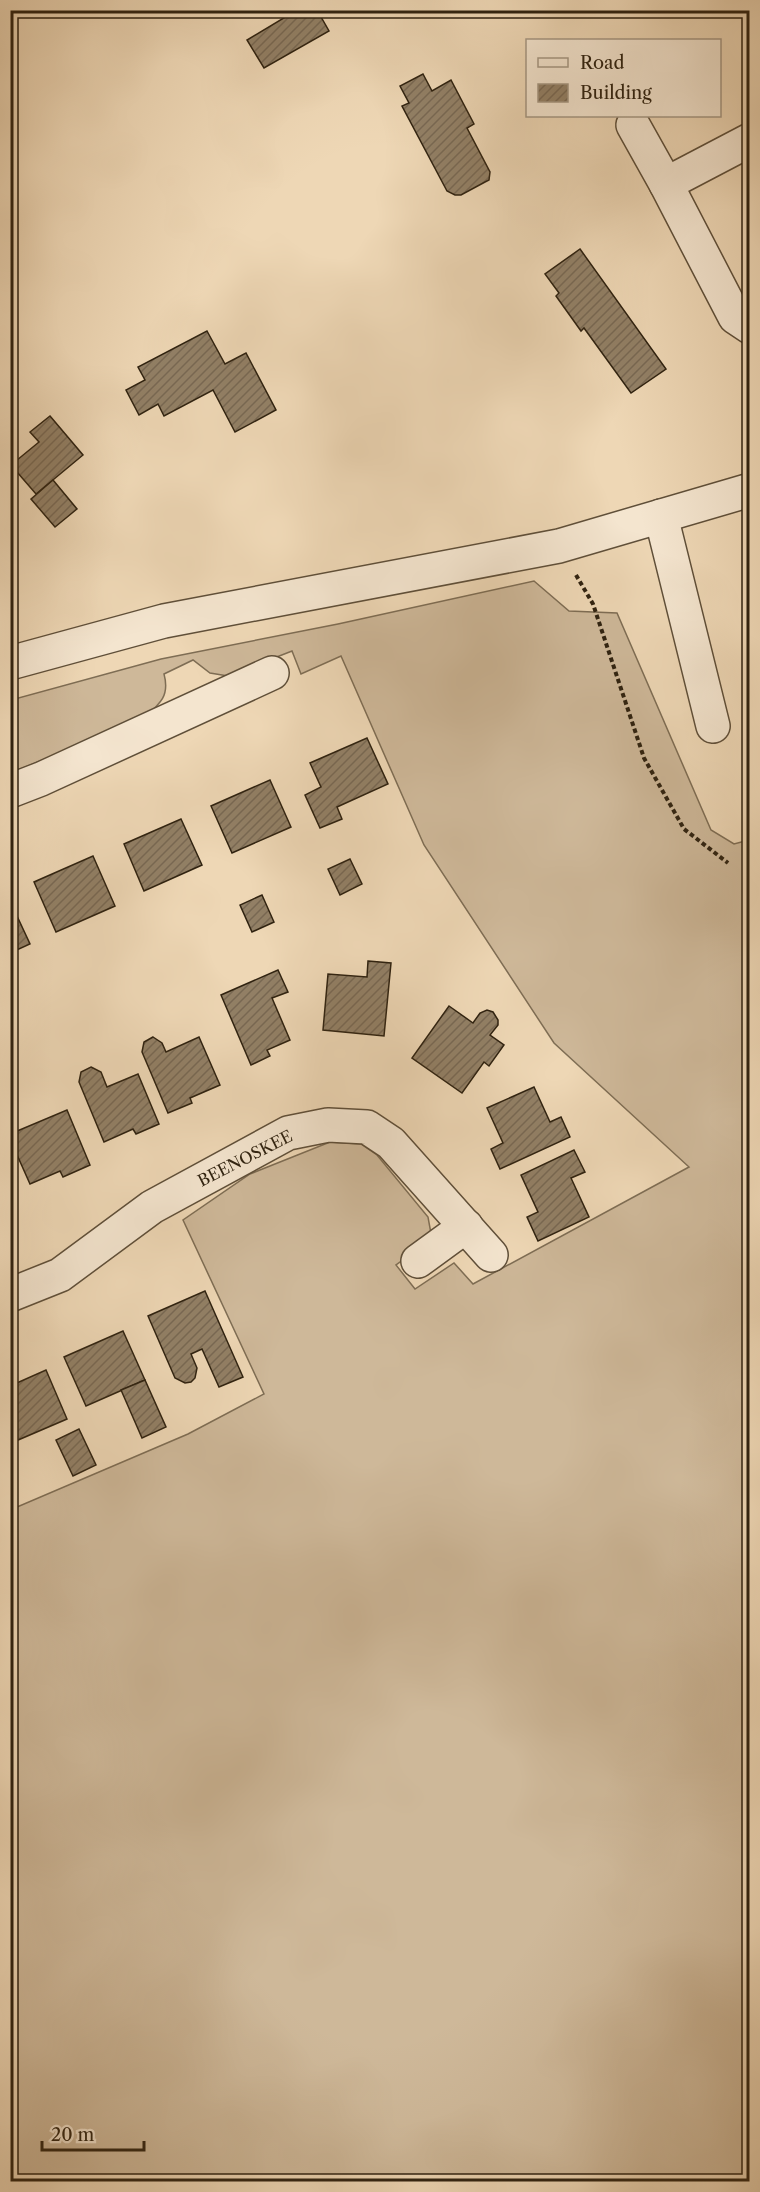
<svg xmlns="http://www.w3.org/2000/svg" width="760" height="2192" font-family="'Libre Caslon Text',serif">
	<defs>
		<pattern id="building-hatch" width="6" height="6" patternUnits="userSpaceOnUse" patternTransform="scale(1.5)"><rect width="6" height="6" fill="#928066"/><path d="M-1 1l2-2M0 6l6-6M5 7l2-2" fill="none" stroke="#786853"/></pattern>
	</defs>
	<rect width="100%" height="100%" fill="#eed7b5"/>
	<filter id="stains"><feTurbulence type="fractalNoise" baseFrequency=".00333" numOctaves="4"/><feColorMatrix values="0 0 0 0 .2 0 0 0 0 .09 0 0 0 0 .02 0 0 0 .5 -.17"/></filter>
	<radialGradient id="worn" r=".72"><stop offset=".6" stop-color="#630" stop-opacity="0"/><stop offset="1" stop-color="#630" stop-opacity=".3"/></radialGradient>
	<path fill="#ceb899" stroke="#7e6d54" stroke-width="1.5" d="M534,581L569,611L617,613L711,830L734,844L749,840V2181H11L10,1510L188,1434L264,1394L183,1220L250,1174L330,1142L361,1144L377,1155L428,1217L432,1239L396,1265L415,1289L454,1263L473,1284L689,1167L554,1043L424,845L341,656L301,674L292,651L228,676L210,673L193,660L164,674C170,696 160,704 144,718L11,773V700L161,659L338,624Z"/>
	<g fill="url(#building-hatch)" stroke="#2f2210" stroke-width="1.5">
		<polygon points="297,10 317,10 329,31 264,68 247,40"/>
		<polygon points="423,74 432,91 451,80 474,124 467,128 490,172 489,180 485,182 461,195 455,195 447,191 402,106 409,103 400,86"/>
		<polygon points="580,249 666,369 631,393 584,328 581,331 556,296 559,293 545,274"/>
		<polygon points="207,331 225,364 246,353 276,410 235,432 213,390 164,416 158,404 139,415 126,390 145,380 138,367"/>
		<polygon points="50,416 83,455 36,494 11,465 39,442 30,432"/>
		<polygon points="53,480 77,509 55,527 31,499"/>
		<polygon points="367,738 388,784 337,807 342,819 320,828 305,795 321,787 310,763"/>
		<polygon points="270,780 291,827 232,853 211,806"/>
		<polygon points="181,819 202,865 144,891 124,844"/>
		<polygon points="93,856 115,906 56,932 34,882"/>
		<polygon points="350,859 362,884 340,895 328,869"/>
		<polygon points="262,895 274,922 252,932 240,905"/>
		<polygon points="10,901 30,944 10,953"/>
		<polygon points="368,961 391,963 384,1036 323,1030 328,974 367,977"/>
		<polygon points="278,970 288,992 272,998 290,1040 267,1050 270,1056 251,1065 221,995"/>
		<polygon points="449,1006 473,1023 480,1013 487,1010 493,1012 498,1020 498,1025 490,1035 504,1045 489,1066 484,1062 462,1093 412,1058"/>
		<polygon points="153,1037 162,1043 166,1052 199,1037 220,1085 190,1098 192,1103 168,1113 142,1052 144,1042"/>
		<polygon points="91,1067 101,1072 107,1087 138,1074 159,1124 136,1134 133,1129 104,1142 79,1082 81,1072"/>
		<polygon points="534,1087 550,1122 561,1117 570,1137 500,1169 491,1149 503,1143 487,1108"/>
		<polygon points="67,1110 90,1165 63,1177 60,1171 30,1184 10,1139 10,1134"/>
		<polygon points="574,1150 585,1172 571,1178 589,1217 538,1241 527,1217 538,1212 521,1175"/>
		<polygon points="205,1291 243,1377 219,1387 202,1349 191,1354 197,1368 195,1378 191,1382 185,1383 175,1378 148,1316"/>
		<polygon points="123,1331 145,1380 86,1406 64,1357"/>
		<polygon points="46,1370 67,1419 11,1443 10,1386"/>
		<polygon points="145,1380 166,1427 142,1438 121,1390"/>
		<polygon points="79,1429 96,1465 73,1476 56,1440"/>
	</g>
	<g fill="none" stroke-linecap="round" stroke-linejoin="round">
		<defs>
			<g id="minor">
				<polyline points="633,125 666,184"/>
				<polyline points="750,140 666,184 735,317 750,327"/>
				<polyline points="661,516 713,726"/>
				<polyline points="10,663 164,621 559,546 750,490"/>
				<polyline points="10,791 41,779 272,673"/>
				<polyline points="418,1261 466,1226"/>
				<polyline points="10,1295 60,1275 152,1207 288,1133 328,1125 367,1127 391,1143 491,1255"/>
			</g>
		</defs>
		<use href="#minor" stroke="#5f4f39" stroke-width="36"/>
		<polyline stroke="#2f2210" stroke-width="4" stroke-dasharray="4.5 3" stroke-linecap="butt" points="576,575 593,604 644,758 684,829 728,863"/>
		<use href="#minor" stroke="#f4e5cf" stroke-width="33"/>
	</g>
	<g text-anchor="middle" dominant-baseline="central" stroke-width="4.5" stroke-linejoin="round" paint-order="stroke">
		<g font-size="16" fill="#2f2210" stroke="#f4e5cf">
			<text transform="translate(245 1158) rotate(-27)">BEENOSKEE</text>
		</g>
	</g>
	<rect width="760" height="2192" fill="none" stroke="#eed7b5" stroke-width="36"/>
	<rect x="12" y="12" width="736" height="2168" fill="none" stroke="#2f2210" stroke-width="3"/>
	<rect x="18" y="18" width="724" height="2156" fill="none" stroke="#2f2210" stroke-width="1.5"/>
	<rect x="526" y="39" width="195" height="78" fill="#f4e5cf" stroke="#a59783" stroke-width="1.5"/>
	<rect x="538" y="58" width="30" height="9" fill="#f4e5cf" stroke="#a59783" stroke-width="1.5"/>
	<text x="580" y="69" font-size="18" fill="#2f2210">Road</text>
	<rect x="538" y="84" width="30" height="18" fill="url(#building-hatch)" stroke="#a59783" stroke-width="1.5"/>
	<text x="580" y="99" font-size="18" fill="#2f2210">Building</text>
	<path d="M42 2141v9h102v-9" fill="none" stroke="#2f2210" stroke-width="3"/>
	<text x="51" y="2141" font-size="18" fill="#2f2210" stroke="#f4e5cf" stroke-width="4.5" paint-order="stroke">20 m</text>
	<rect width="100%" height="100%" filter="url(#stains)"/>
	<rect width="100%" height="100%" fill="url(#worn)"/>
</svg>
